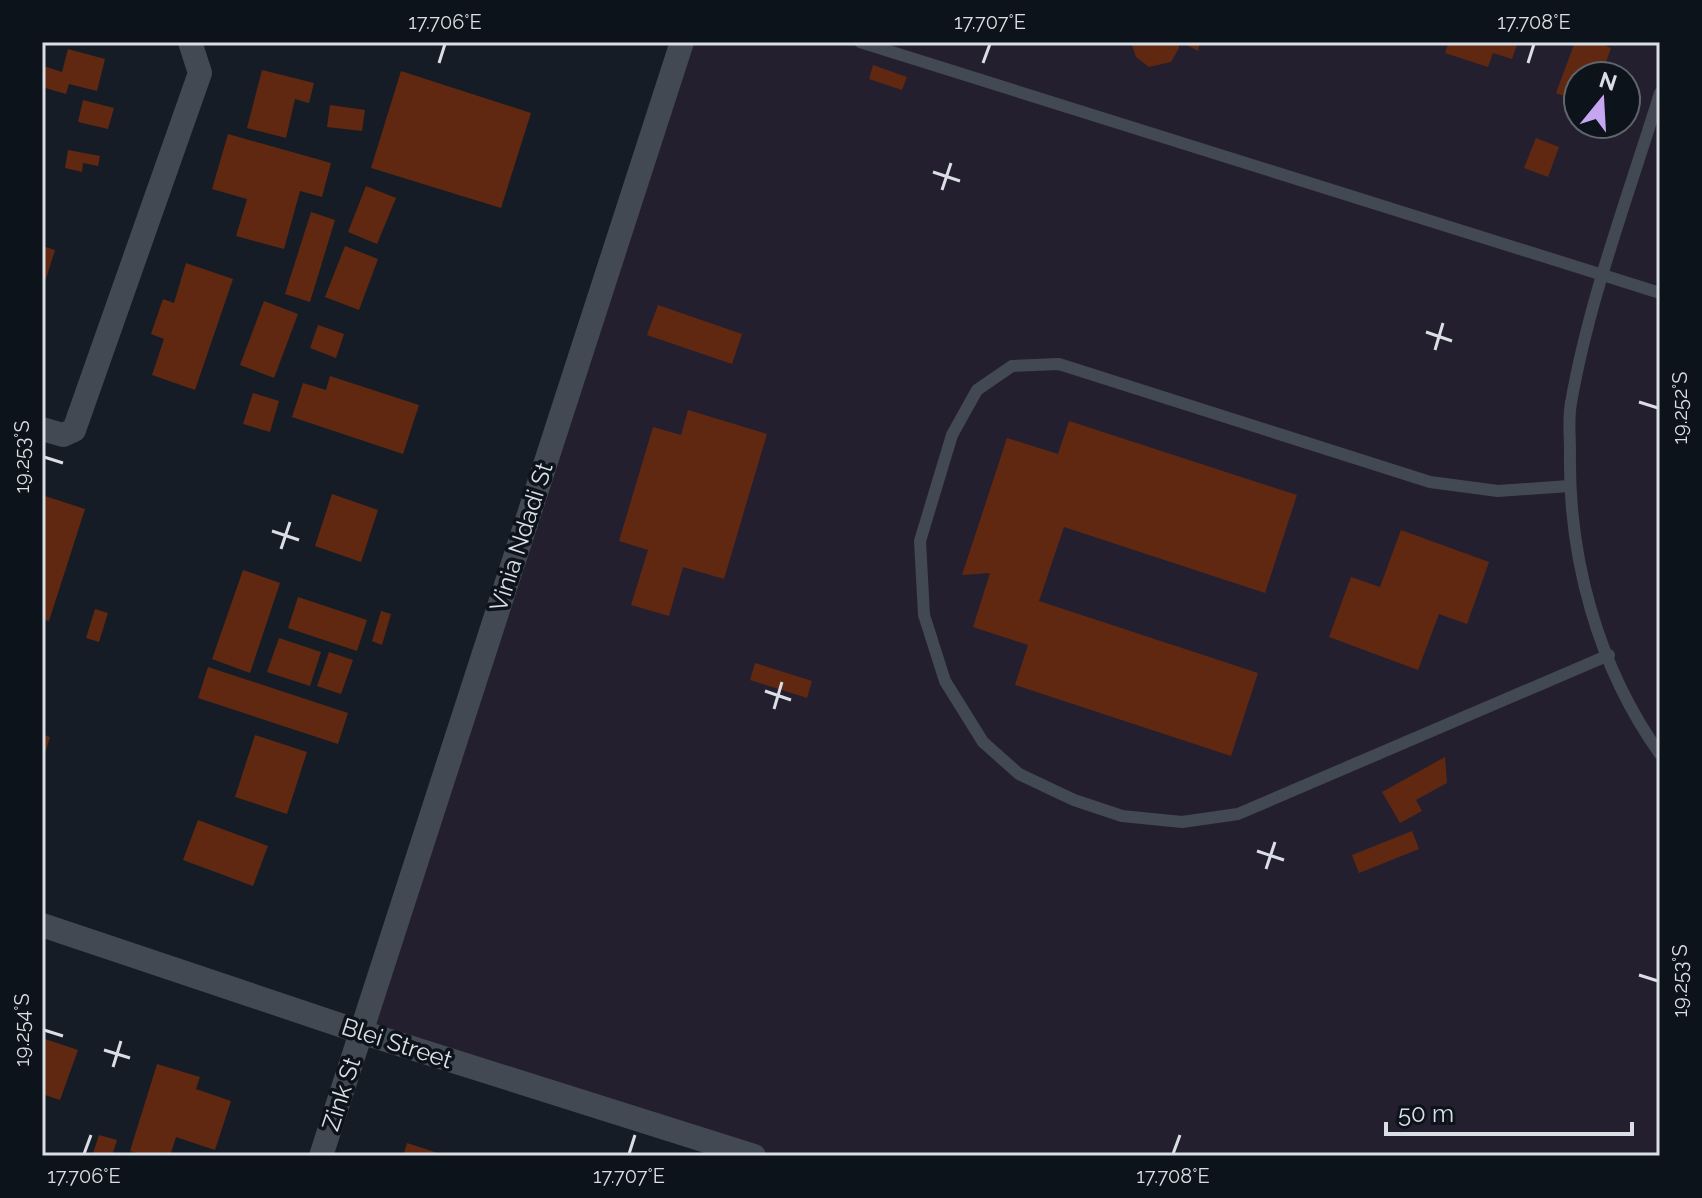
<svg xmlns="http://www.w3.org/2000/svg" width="1702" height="1198" font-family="Raleway,sans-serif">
	<rect width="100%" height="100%" fill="#151c25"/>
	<path fill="#241f2f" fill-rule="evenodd" d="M682,42H1660V1156H754L361,1032ZM1578,76H1626V124H1578Z"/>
	<g fill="#602810">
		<polygon points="1131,42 1179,42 1179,48 1171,62 1149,67 1136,57"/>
		<polygon points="1181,42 1200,42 1198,51"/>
		<polygon points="1449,42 1518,42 1512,59 1493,53 1488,67 1445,53"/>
		<polygon points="1575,42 1596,42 1611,48 1601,76 1578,76 1578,101 1556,93"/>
		<polygon points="68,49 105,59 97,91 69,84 66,94 42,87 44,66 62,72"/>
		<polygon points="873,65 907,77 902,90 869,79"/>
		<polygon points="262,70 314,83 309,103 295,99 286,138 247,128"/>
		<polygon points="401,71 531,113 501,208 371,168"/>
		<polygon points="83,100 114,108 108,129 78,122"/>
		<polygon points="330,105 365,110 362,131 327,127"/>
		<polygon points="228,134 331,163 322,197 300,191 284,249 236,236 247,199 212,189"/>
		<polygon points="1536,138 1559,147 1548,177 1524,168"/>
		<polygon points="68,150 100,156 98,166 83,163 82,172 65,168"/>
		<polygon points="366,186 396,198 377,244 348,232"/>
		<polygon points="311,212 335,220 310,302 285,294"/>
		<polygon points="42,246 55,250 43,288 42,288"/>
		<polygon points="345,246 378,259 359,310 325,297"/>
		<polygon points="186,263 233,279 195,390 152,375 164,339 151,334 163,299 174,303"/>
		<polygon points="264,301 298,314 274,378 240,365"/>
		<polygon points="658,305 742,334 732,364 647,335"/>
		<polygon points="318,325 344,334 336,358 310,348"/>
		<polygon points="330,376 419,405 403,454 292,417 303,383 326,390"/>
		<polygon points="253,393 279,401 270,432 243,424"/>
		<polygon points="688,410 767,434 724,579 683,567 669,616 631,605 648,550 619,541 653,427 681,435"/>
		<polygon points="1069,421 1297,495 1265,593 1064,527 1039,601 1258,673 1231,756 1015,685 1028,645 973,627 990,573 962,575 1007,438 1058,454"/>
		<polygon points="332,494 378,510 361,562 315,546"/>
		<polygon points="42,495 85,509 49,621 42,619"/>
		<polygon points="1401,530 1489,562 1467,624 1439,614 1418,670 1329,637 1351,577 1380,587"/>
		<polygon points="243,570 280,583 250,673 212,659"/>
		<polygon points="298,597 367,620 357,651 288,628"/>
		<polygon points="95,609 108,613 99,642 86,638"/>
		<polygon points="381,611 391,614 382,645 372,641"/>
		<polygon points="279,638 321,652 310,686 267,672"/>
		<polygon points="329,652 353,660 341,694 317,686"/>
		<polygon points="755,663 812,681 807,698 750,680"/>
		<polygon points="208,667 348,713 338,744 198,698"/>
		<polygon points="42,734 50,737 43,760 42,760"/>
		<polygon points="255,735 307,752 287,814 235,797"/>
		<polygon points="1445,757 1447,783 1416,800 1422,811 1400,823 1382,792"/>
		<polygon points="198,820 268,846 253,886 183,860"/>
		<polygon points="1412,831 1419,849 1359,873 1352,855"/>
		<polygon points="42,1038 78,1050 60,1100 42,1094"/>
		<polygon points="157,1064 200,1077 196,1089 231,1101 215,1150 176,1137 170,1156 146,1156 130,1151"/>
		<polygon points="99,1135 117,1140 112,1156 92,1156"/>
		<polygon points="407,1143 444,1155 444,1156 403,1156"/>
	</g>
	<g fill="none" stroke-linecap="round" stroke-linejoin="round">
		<g stroke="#424953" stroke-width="12">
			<polyline points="860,42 1660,293"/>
			<path d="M1660,93C1629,194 1589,299 1571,403C1568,418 1570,436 1570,451C1568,558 1598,667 1660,754"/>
			<polyline points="1569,486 1498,491 1430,482 1059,364 1012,366 977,390 952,435 920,541 924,615 945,681 983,742 1019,774 1074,800 1122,816 1182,822 1238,814 1609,655"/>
		</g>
		<g stroke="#424953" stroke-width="24">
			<polyline points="42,429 63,435 74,430 200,73 190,42"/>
			<polyline points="42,925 361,1032 754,1156"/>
			<polyline points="321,1156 682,42"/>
		</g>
	</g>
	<path fill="none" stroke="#dadfe5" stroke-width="3" d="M439,63L445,44M983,63L990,44M1528,63L1534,44M933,172L960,181M942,190L951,163M1426,332L1452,341M1435,350L1443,323M1639,402L1658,408M44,457L63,463M272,531L299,540M281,549L290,522M765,691L791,700M774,709L782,682M1257,851L1284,860M1266,869L1275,842M1639,975L1658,981M44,1030L63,1036M104,1050L130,1058M113,1067L121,1041M84,1154L91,1135M629,1154L635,1135M1173,1154L1180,1135"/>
	<g text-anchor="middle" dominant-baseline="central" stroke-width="7" stroke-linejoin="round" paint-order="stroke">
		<g font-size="24" fill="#dadfe5" stroke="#0d131b">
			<text transform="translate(521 537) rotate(-72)">Vinia Ndadi St</text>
			<text transform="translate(397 1043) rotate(18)">Blei Street</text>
			<text transform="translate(341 1094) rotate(-72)">Zink St</text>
		</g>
	</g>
	<rect width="1702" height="1198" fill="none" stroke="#0d131b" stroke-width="88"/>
	<g transform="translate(1602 100) rotate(18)"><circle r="38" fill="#0d131b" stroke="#5f656c" stroke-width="2"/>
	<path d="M0-6L14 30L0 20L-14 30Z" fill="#c6a6f0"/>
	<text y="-12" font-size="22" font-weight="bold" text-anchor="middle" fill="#dadfe5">N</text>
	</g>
	<path d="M1386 1122v12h246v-12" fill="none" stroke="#dadfe5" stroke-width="4"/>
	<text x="1398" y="1122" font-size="24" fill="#dadfe5" stroke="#0d131b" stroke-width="6" paint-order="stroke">50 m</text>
	<rect x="44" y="44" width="1614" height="1110" fill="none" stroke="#dadfe5" stroke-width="3"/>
	<g font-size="20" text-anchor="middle" fill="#dadfe5">
		<text x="445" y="29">17.706°E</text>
		<text x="990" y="29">17.707°E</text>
		<text x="1534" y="29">17.708°E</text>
		<text transform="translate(1680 408) rotate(-90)" y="7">19.252°S</text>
		<text transform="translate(22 457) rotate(-90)" y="7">19.253°S</text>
		<text transform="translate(1680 981) rotate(-90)" y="7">19.253°S</text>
		<text transform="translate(22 1030) rotate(-90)" y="7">19.254°S</text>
		<text x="84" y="1183">17.706°E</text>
		<text x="629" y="1183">17.707°E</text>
		<text x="1173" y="1183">17.708°E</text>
	</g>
</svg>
